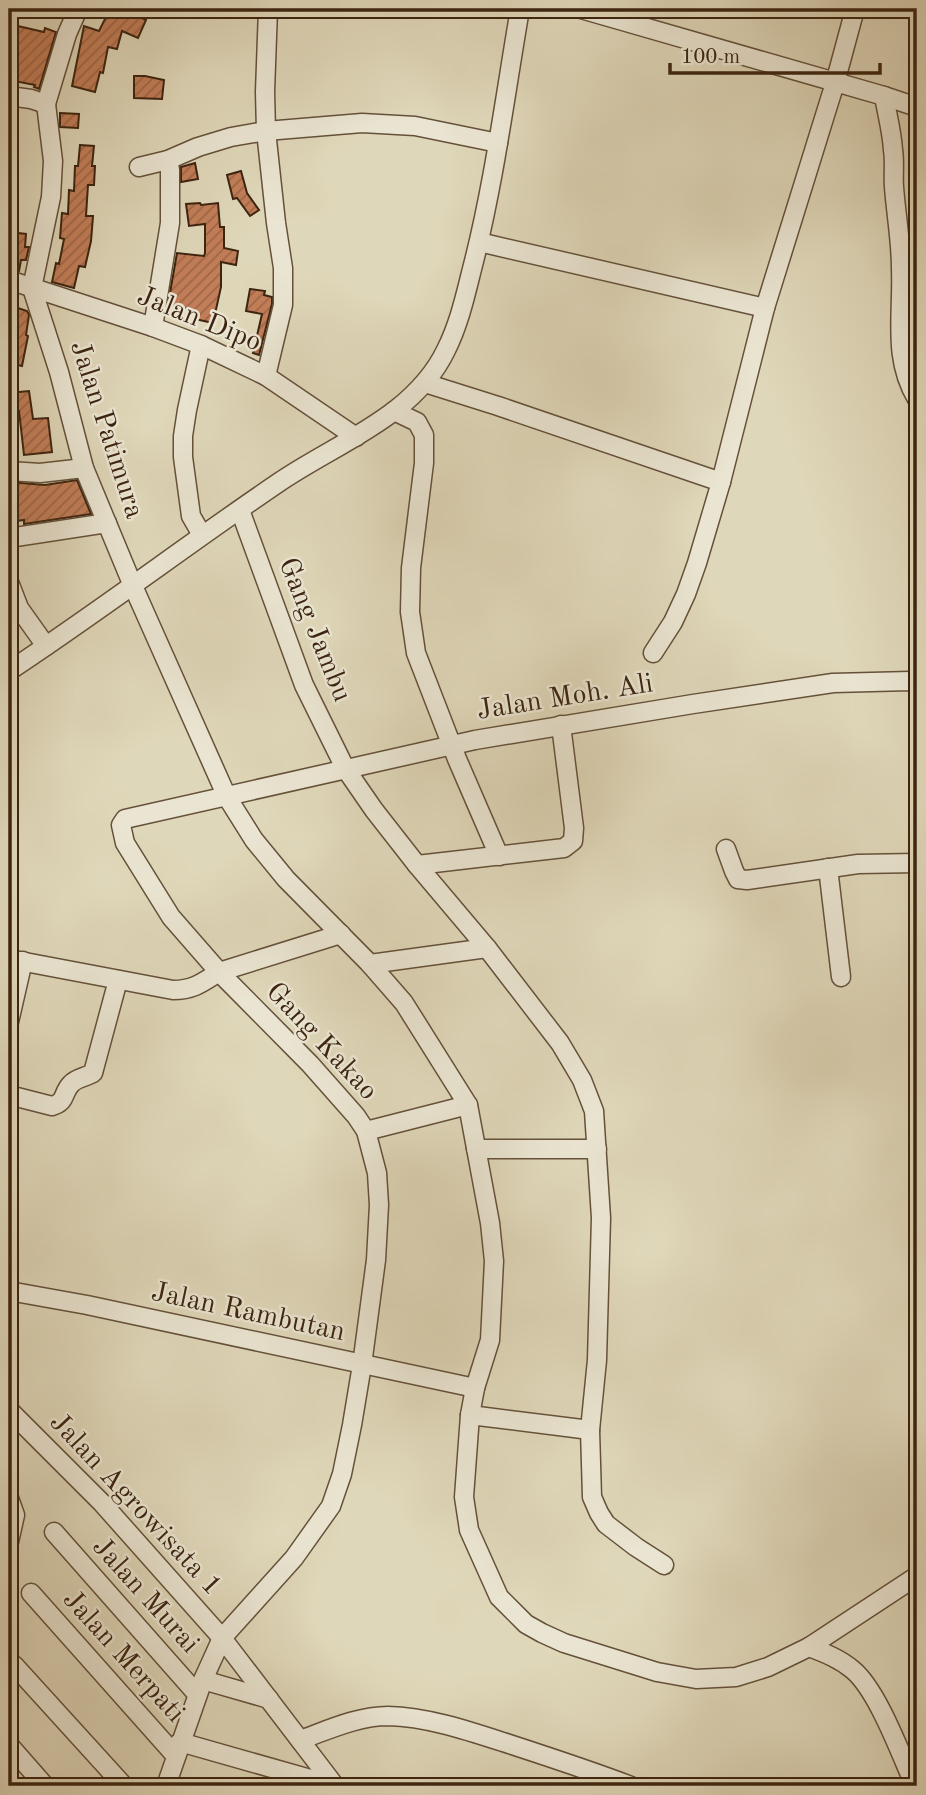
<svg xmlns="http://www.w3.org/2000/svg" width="926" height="1795" font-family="'Old Standard TT',serif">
	<defs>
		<pattern id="building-hatch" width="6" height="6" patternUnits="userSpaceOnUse" patternTransform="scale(1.75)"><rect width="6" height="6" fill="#c27e58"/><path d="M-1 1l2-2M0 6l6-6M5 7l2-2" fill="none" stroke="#9f6747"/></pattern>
	</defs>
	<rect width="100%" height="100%" fill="#dfd7b9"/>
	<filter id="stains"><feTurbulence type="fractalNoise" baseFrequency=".00286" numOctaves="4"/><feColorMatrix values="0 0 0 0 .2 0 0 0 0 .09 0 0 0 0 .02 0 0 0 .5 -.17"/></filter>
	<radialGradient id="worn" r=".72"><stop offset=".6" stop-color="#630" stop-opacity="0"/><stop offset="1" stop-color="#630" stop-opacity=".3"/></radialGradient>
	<g fill="url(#building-hatch)" stroke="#3c2410" stroke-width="2">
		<polygon points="110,9 123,9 146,20 138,38 122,31 117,49 108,47 103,73 100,72 95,92 72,86 84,26 99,31"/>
		<polygon points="9,24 44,32 45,28 56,32 39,89 34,87 35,85 9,80"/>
		<polygon points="134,76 145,76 164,80 162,99 134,98"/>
		<polygon points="60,113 79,114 78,128 60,127"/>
		<polygon points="80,145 94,146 92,166 95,166 94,185 88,185 86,216 93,216 91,241 85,267 79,266 74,288 52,282 56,263 59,264 64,239 60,238 62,213 68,214 69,190 74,191 75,166 78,166"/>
		<polygon points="195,163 198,179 181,182 181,167"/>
		<polygon points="241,171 247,193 259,210 250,216 237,198 233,199 227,175"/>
		<polygon points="200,203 201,205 218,203 220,227 224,227 224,248 238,251 236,265 221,262 221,287 213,323 195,319 196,311 168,304 177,253 204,256 205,253 205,224 189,226 186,204"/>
		<polygon points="9,232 26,234 25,247 29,247 26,260 21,260 19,271 9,269"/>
		<polygon points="250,289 265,291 264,295 272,297 272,304 259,355 253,353 262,314 246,311"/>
		<polygon points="9,305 27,311 29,315 26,335 28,336 22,366 9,363 9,332 12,321 9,320"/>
		<polygon points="29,391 33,419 48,418 52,452 24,455 19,411 9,412 9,393"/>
		<polygon points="77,480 91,514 24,524 24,520 9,522 9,482 45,485"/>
	</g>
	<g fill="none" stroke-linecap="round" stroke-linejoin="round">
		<defs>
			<g id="minor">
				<polyline points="581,9 884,96 917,107"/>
				<path d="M9,96L31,99L46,104L53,161L51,197L32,288L59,372L84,468L133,586L227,797L254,840L286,879L370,964L404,1003L468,1105L490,1223L494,1261L490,1340L475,1388L470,1415L464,1497L469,1530L499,1597L526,1624L542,1633L564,1643L657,1672L696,1679L736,1677L768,1667L809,1647C825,1653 840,1659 853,1670C878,1691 901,1755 915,1786"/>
				<path d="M884,96C887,114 892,132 893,150C895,162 893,175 894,187C896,214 901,241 901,268C903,314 892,358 917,399"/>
				<polyline points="46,104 67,34 78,9"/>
				<polyline points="139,167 168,160 198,147 231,137 266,131 362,123 415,126 498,143"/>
				<polyline points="479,242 765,308"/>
				<polyline points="9,280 153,327 201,345 266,376 356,437"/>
				<polyline points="153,327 170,223 170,170 168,160"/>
				<polyline points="201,345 187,410 183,436 183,457 191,516 202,535"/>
				<polyline points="266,376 283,305 283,268 276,223 266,131 265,92 268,9"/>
				<polyline points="425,383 498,406 721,482"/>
				<polyline points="394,411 417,422 424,435 424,463 411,568 410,612 416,653 457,759 499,856"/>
				<polyline points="9,471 40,473 84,468"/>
				<polyline points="240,510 304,685 345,768 374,810 417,865 487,948 560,1043 582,1080 594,1111 601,1218 597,1360 590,1430 592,1497 599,1513 606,1524 636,1547 664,1565"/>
				<polyline points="9,538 107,523"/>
				<polyline points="9,582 19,608 46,646"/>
				<polyline points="653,653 673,622 686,594 697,563 721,482 765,308 835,83 855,9"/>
				<path d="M9,671C100,611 188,544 278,483C336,443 414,417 446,350C459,324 465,297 472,269C494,184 505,96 520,9"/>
				<polyline points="726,849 734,871 738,879 747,880 858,864 917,863"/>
				<polyline points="417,865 564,848 573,841 574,828 561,725"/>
				<polyline points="828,868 841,977"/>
				<path d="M9,959L173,990C193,990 202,983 219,972L341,934"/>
				<polyline points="370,964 487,948"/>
				<polyline points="9,1022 23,961"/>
				<path d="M9,1095L52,1106C67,1102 62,1093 71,1084C76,1078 86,1077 93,1073L118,980"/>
				<polyline points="366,1131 468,1105"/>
				<polyline points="476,1149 597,1149"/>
				<polyline points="9,1291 87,1305 475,1388"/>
				<polyline points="9,1410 102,1503 222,1638 335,1786"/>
				<polyline points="470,1415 590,1430"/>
				<polyline points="9,1498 15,1515 9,1542"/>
				<polyline points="54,1532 197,1694"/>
				<polyline points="31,1593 175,1755"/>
				<polyline points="809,1647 917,1576"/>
				<polyline points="14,1665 124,1786"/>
				<polyline points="203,1680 269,1699"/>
				<path d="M300,1740C328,1730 358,1716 388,1716C427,1717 466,1730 503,1742C546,1756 589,1770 631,1786"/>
				<polyline points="180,1742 335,1786"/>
				<polyline points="9,1745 45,1786"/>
				<polyline points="166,1786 203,1680 222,1638 294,1558 331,1506 342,1474 352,1425 362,1365 376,1260 379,1205 377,1173 366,1131 356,1116 310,1064 219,972 171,917 125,843 121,825 125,819 475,740 693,704 833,683 910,681 917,682"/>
			</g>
		</defs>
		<use href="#minor" stroke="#65513a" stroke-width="21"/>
		<use href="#minor" stroke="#eae5d2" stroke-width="18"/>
	</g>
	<g text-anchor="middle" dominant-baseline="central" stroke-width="5" stroke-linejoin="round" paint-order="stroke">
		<g font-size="28" fill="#3c2410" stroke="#eae5d2">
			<text transform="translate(199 320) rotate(22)">Jalan Dipo</text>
			<text transform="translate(106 430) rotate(72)">Jalan Patimura</text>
			<text transform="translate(314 630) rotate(68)">Gang Jambu</text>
			<text transform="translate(565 698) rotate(-9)">Jalan Moh. Ali</text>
			<text transform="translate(321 1042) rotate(47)">Gang Kakao</text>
			<text transform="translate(248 1313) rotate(12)">Jalan Rambutan</text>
			<text transform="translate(135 1505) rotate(47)">Jalan Agrowisata 1</text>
			<text transform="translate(145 1596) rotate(48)">Jalan Murai</text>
			<text transform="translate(123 1657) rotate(48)">Jalan Merpati</text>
		</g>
	</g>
	<rect width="926" height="1795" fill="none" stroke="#dfd7b9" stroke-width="35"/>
	<rect x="10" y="10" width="905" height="1774" fill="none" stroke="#3c2410" stroke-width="3.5"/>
	<rect x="18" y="18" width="891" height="1760" fill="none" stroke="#3c2410" stroke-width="2"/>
	<path d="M670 63v10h210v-10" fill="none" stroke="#3c2410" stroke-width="3.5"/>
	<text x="681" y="63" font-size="21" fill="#3c2410" stroke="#eae5d2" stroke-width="5" paint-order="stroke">100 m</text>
	<rect width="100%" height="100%" filter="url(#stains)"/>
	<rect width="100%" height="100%" fill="url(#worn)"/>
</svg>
